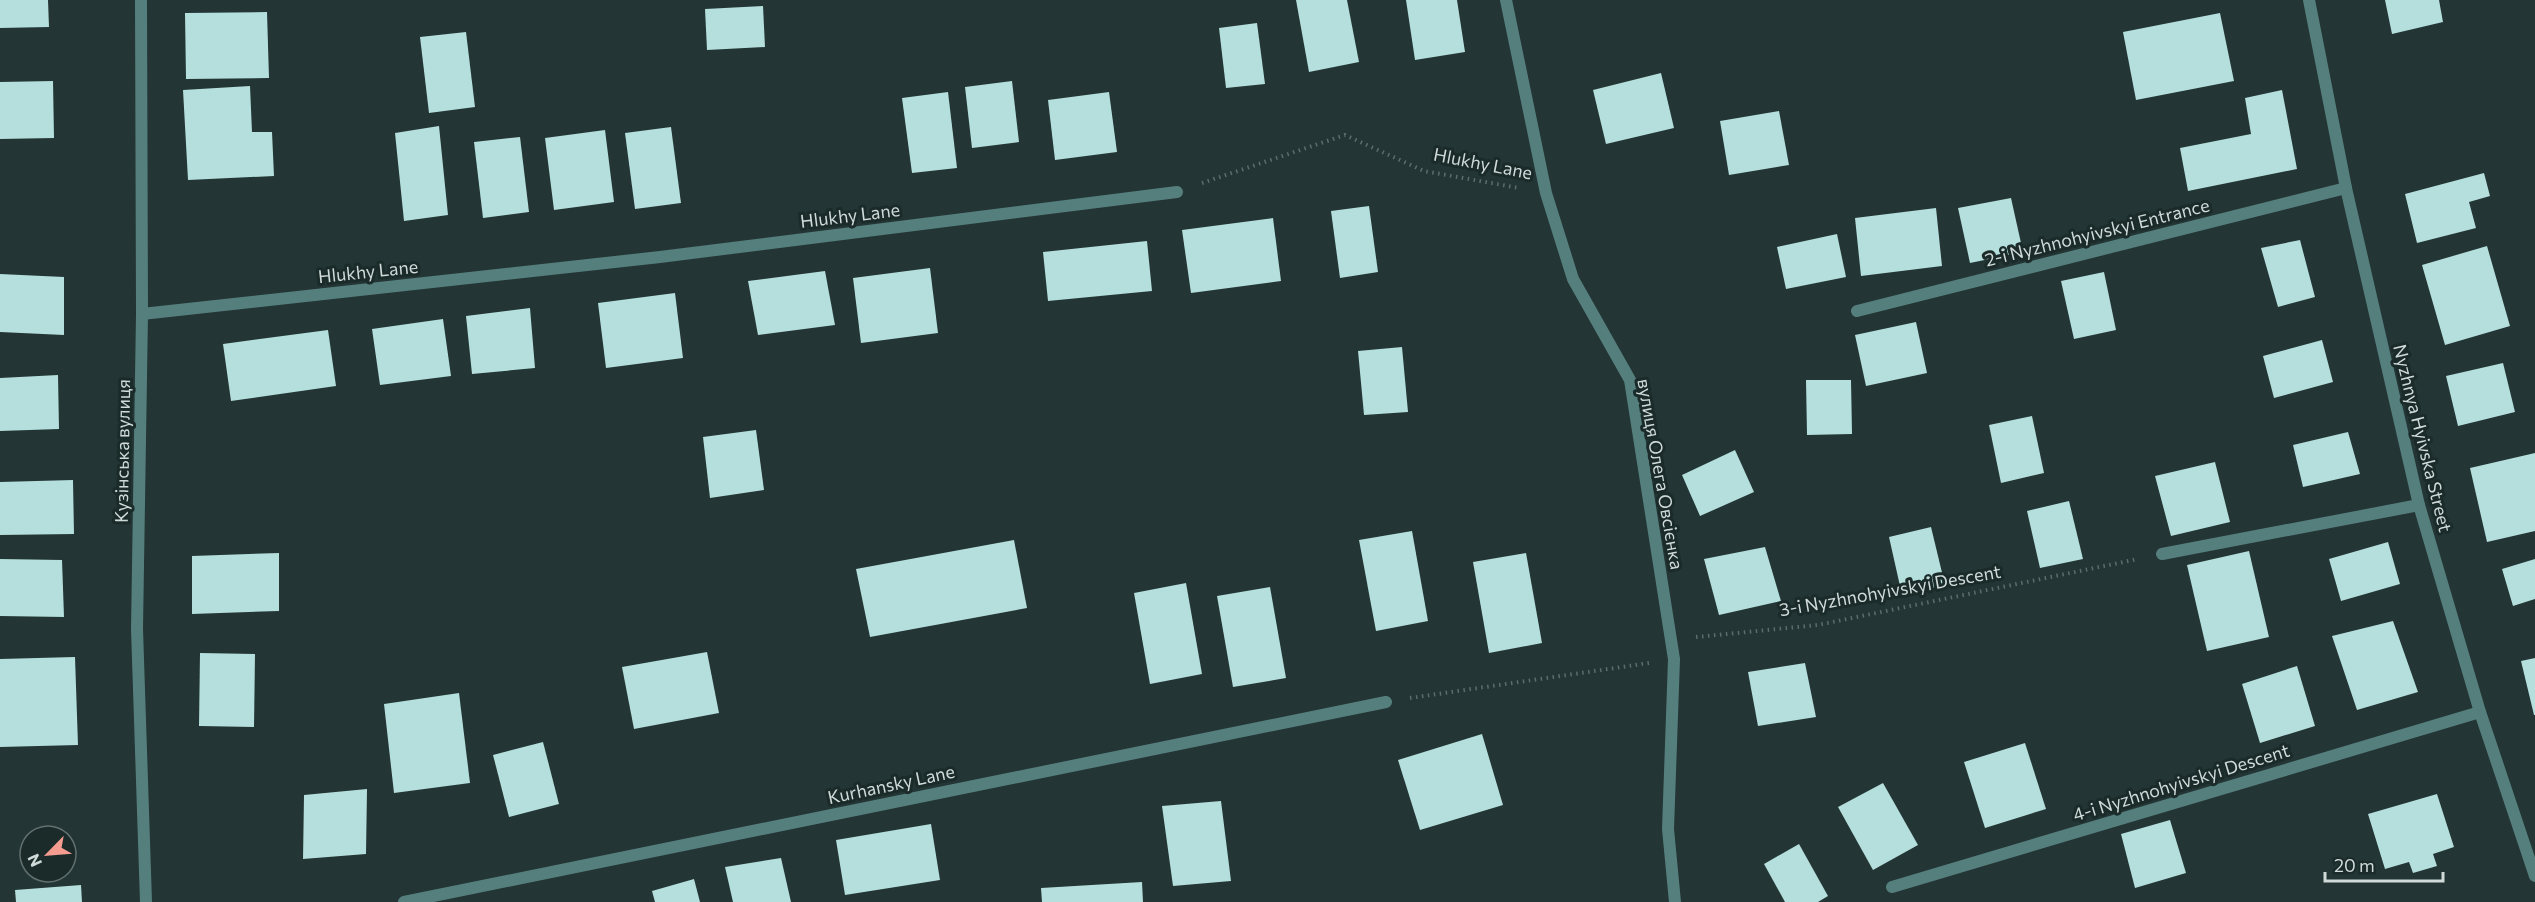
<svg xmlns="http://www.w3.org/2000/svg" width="2535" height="902" font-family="Commissioner,sans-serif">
	<rect width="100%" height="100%" fill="#233534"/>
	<g fill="#b4dfdc">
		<polygon points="0,0 48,0 49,27 0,28"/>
		<polygon points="1296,0 1347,0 1359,62 1309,72"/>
		<polygon points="1406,0 1457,0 1465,52 1415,60"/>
		<polygon points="2385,0 2439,0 2443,22 2392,34"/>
		<polygon points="763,6 765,47 707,50 705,9"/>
		<polygon points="267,12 269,78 186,79 185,13"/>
		<polygon points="2220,13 2234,81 2136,100 2123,32"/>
		<polygon points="1257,23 1265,84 1226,88 1219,28"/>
		<polygon points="466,32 475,107 429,113 420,37"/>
		<polygon points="1661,73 1674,128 1606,144 1593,90"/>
		<polygon points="53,81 54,138 0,139 0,82"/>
		<polygon points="1012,81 1019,142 972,148 965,87"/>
		<polygon points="250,86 252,132 272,132 274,176 188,180 183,90"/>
		<polygon points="2282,90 2297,169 2188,191 2180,148 2251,134 2245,98"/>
		<polygon points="948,92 957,168 912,173 902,98"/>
		<polygon points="1109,92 1117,152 1055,160 1048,100"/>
		<polygon points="1779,111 1789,165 1729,175 1720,121"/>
		<polygon points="439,126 448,215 404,221 395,133"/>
		<polygon points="671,127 681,203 635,209 625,133"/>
		<polygon points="605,130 614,202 554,210 545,138"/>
		<polygon points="520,137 529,212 483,218 474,142"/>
		<polygon points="2484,173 2490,196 2469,202 2476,228 2417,243 2405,194"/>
		<polygon points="2011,198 2023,252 1970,263 1958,208"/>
		<polygon points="1369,206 1378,272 1340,278 1331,211"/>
		<polygon points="1936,208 1942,266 1861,276 1855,218"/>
		<polygon points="1273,218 1281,281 1191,293 1182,230"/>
		<polygon points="1837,234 1846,277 1786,289 1777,247"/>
		<polygon points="2300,240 2315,297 2278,307 2261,248"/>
		<polygon points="1147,241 1152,291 1048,301 1043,252"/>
		<polygon points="2487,246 2510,326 2445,345 2422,265"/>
		<polygon points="930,268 938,333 861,343 853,278"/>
		<polygon points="825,271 835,325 758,335 748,281"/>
		<polygon points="2104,272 2116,330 2074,339 2061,281"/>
		<polygon points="0,274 64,277 64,335 0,332"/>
		<polygon points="675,293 683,358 606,368 598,303"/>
		<polygon points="530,308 535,368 472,374 466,316"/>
		<polygon points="443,319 451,376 380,385 372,329"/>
		<polygon points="1916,322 1927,373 1866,386 1855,335"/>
		<polygon points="328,330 336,386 231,401 223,344"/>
		<polygon points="2322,340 2333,382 2274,398 2263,356"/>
		<polygon points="1402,347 1408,412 1364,415 1358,351"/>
		<polygon points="2503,363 2515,412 2458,426 2446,376"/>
		<polygon points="58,375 59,429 0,431 0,378"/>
		<polygon points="1806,380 1851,380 1852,434 1807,435"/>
		<polygon points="2032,416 2044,473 2001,483 1989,425"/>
		<polygon points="756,430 764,490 710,498 703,437"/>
		<polygon points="2348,432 2360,474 2303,487 2293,445"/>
		<polygon points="1735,450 1754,492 1700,516 1682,475"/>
		<polygon points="2535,453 2535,531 2487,542 2470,468"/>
		<polygon points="2215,462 2230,522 2171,536 2155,476"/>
		<polygon points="73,480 74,534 0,535 0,482"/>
		<polygon points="2069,501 2083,559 2040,568 2027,511"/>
		<polygon points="1931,527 1945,585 1902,595 1889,537"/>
		<polygon points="1412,531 1428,621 1376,631 1359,540"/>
		<polygon points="1014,540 1027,608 870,637 856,569"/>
		<polygon points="2388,542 2400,584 2341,601 2329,559"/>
		<polygon points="1765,547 1781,601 1719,615 1704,559"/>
		<polygon points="2249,551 2269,637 2207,651 2187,565"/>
		<polygon points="279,553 279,611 192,614 192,556"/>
		<polygon points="1526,553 1542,643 1489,653 1473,562"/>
		<polygon points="0,559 62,560 64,617 0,616"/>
		<polygon points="2535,559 2535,599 2513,606 2502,569"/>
		<polygon points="1186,583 1202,674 1150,684 1134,593"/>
		<polygon points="1270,587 1286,678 1233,687 1217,596"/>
		<polygon points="2393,621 2418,692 2357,710 2332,636"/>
		<polygon points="707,652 719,713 634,729 622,667"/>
		<polygon points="200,653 255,654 254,727 199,726"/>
		<polygon points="75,657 78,745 0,747 0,659"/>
		<polygon points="2535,658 2535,715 2534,715 2521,661"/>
		<polygon points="1805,663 1816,717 1758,726 1748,672"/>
		<polygon points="2297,666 2315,726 2260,743 2242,684"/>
		<polygon points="459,693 470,783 394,793 384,704"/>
		<polygon points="1482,734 1503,805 1420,830 1398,760"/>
		<polygon points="543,742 559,804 509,817 493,755"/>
		<polygon points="2025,743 2046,809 1985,828 1964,762"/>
		<polygon points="1883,783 1918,845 1873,870 1838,807"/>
		<polygon points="367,789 366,854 303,859 304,795"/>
		<polygon points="2437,794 2454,847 2433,854 2437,866 2413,873 2409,862 2385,869 2368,814"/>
		<polygon points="1221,801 1231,881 1173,886 1162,806"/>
		<polygon points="2170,820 2186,873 2135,888 2121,834"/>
		<polygon points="931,824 940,880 845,895 836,840"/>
		<polygon points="1799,844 1828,896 1818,902 1785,902 1764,864"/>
		<polygon points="781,858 791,902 733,902 725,867"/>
		<polygon points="694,879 700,902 655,902 652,891"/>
		<polygon points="1142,882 1143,902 1042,902 1041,888"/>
		<polygon points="81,885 82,902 16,902 15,890"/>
	</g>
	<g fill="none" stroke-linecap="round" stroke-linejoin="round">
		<g stroke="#5e6d6c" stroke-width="4" stroke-dasharray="1.5 4.5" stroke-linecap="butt">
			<polyline points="1202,183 1345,135 1424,171 1519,188"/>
			<polyline points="1696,637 1818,625 2138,559"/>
			<polyline points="1410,698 1649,663"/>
		</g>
		<g stroke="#557f7d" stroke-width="12">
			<polyline points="141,0 142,314 137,629 146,902"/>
			<polyline points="1506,0 1546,193 1573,279 1630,380 1674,659 1668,829 1675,902"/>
			<polyline points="2309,0 2346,188 2419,505 2480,712 2535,876"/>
			<polyline points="1857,311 2346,188"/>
			<polyline points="142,314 660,257 1177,192"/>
			<polyline points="2162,554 2419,505"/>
			<polyline points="1892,887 2480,712"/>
			<polyline points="404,902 1386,702"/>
		</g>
	</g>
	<g text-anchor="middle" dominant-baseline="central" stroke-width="6" stroke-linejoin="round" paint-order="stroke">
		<g font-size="18" fill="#cfdad9" stroke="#1a2b2a">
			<text transform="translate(1483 163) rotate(11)">Hlukhy Lane</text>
			<text transform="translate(850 215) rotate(-7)">Hlukhy Lane</text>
			<text transform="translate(2097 232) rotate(-14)">2-i Nyzhnohyivskyi Entrance</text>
			<text transform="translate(368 271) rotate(-6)">Hlukhy Lane</text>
			<text transform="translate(2423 438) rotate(76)">Nyzhnya Hyivska Street</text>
			<text transform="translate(122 451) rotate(-89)">Кузінська вулиця</text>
			<text transform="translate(1661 474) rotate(80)">вулиця Олега Овсієнка</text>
			<text transform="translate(1890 590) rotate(-10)">3-i Nyzhnohyivskyi Descent</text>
			<text transform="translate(2181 782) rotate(-17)">4-i Nyzhnohyivskyi Descent</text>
			<text transform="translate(891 784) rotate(-12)">Kurhansky Lane</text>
		</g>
	</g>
	<g transform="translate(48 854) rotate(245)"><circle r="28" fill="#1a2b2a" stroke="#627170" stroke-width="1.5"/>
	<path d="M0-4.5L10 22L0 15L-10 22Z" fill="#f59c90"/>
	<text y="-9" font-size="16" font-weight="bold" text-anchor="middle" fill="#cfdad9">N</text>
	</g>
	<path d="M2325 872v9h118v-9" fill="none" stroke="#cfdad9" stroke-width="3"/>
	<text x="2334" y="872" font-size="18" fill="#cfdad9" stroke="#1a2b2a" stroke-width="4.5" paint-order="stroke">20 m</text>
</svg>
